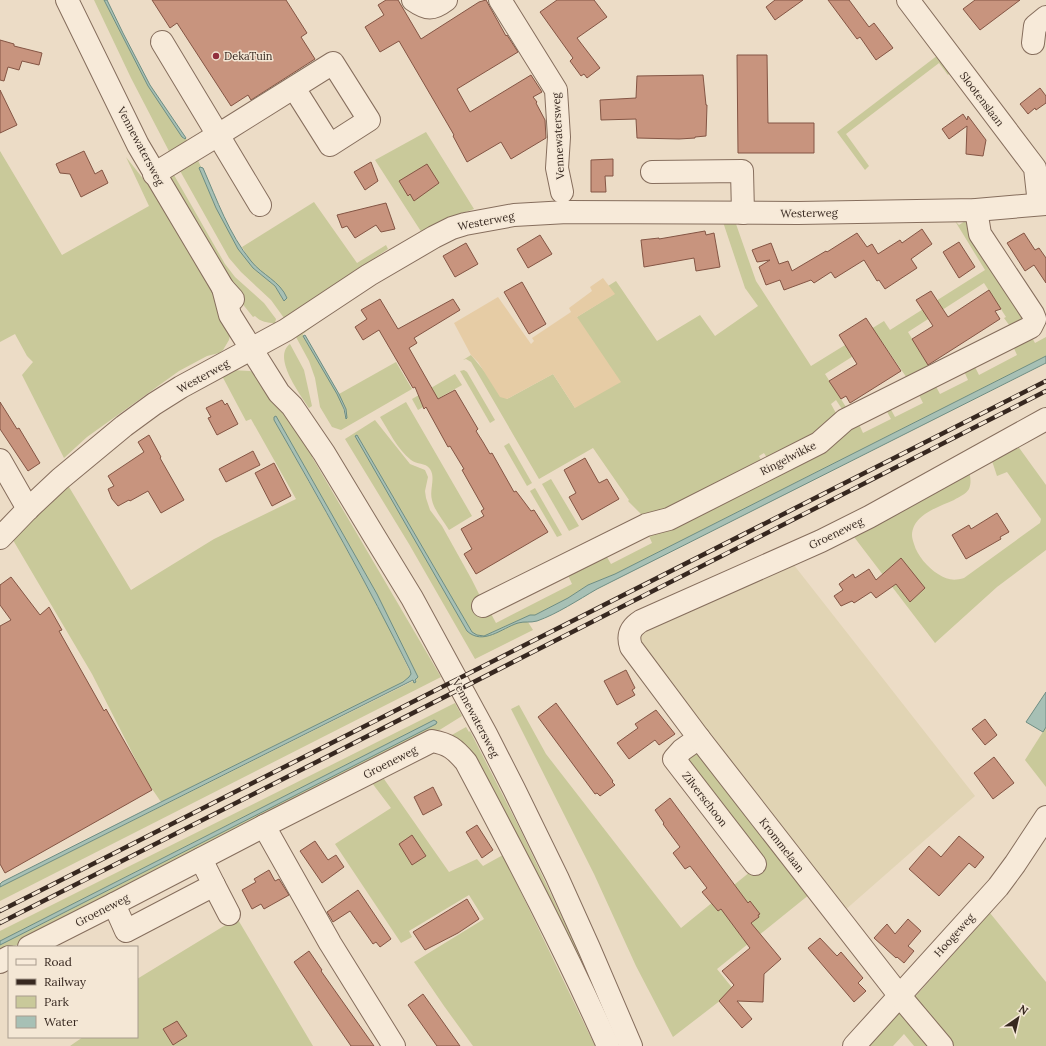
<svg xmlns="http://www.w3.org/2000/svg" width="1046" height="1046" font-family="Lora,serif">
	<rect width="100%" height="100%" fill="#ecdcc6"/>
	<polygon fill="#e1d4b4" points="790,560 975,796 844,911 652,660 641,641 641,635 643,628"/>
	<g fill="#c9c99a">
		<polygon points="94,0 104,0 148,86 184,139 186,138 189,145 171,155 131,78"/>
		<polygon points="942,52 950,73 948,75 939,63 846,134 869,166 865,170 837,132"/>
		<polygon points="426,132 474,209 444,220 422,233 375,160"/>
		<polygon points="0,151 62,255 149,206 126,157 163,204 215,297 231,330 229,340 223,350 219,353 207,356 179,371 87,437 64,458 22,375 33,362 27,356 15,334 0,342"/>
		<path d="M197,158L201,167L199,168L216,208L253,268L275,286L284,301L287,298C280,283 267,278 256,267C250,261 246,254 242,247L314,202L357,263L386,245L388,249L284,318L271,300L241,272L229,258L179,169Z"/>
		<path d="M174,175L225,264L235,277L264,303L276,319L275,323C267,323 261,322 255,316L253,317L241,302L171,181V178Z"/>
		<path d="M722,219L736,224L756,281L811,366L884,321L890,330L985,270L955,221L959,225L965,221L967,223L1021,308C1023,319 1021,323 1012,329L1004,318L1006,317L984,283L908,332L931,370L909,381L880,339L825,374L846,407L842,409L836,400L831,404L837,415L816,437L769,461L764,453L759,456L763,464L645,518L628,501L629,500L593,448L539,479L471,362L466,359L463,360L471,355L507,399L553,374L575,408L577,317L614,294L608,286L616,281L657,341L700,315L715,336L758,306L745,288Z"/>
		<path d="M342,303L303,334V336C315,356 343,395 345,417L346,415V409L339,394L396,362L412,389L341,430L332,427L320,407L315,378L309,361L296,337L297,334Z"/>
		<path d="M1030,334L1035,343L1046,337V356L615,574L588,585L568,598L535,615H530L484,636L477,635L472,632L357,435H355L467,631C487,649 507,618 528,622L533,630L475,659L409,544L345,439L375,420L410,464L425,470L428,477L425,491L426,498L430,510L442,526L472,580L482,600L479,601L485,613L489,610L496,623L572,584L566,571L577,566L579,568L594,560L593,558L604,552L611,564L652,543L647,531L670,526L820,449L824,447L845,428L858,422L863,433L891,419L885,408L889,406L895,417L923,403L917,391L934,383L940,394L968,380L963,369L973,363L979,375L1017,355L1012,344Z"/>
		<path d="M290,344L304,370L312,406L309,408C300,394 272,357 290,344Z"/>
		<polygon points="231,370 250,371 261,376 313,456 312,457 441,677 0,901 0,887 415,680 418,677 377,594 276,416 274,417 274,420 341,539 388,626 411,674 409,677 403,682 161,802 146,780 92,674 10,535 66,482 131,590 214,539 296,499 251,419 246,421 221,374"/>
		<polygon points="464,370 467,372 495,420 490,423 460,371"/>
		<polygon points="455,374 462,385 418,410 412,399"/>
		<path d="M406,402L472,516L449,530C443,520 434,510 432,500C429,490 436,478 430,469C425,462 417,465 411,460C397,449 389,431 380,417Z"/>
		<path d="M1015,442L1046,485V550L997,587L935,643L851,533L968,468C970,474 972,482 969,489C966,494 959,497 954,500C939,507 913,514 912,535C912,538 913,541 914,544C917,555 928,568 938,574C947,580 954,581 964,578L1040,523L1041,519L1007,472L997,476L990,455Z"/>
		<polygon points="509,443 532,483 527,486 504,446"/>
		<polygon points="551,479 579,526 569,531 542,484"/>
		<polygon points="535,488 562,535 557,537 530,491"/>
		<polygon points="455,703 462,716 433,734 248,826 13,947 9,947 0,954 0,945 437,722 434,720 0,941 0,931"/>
		<polygon points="519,705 546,754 681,928 761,863 757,848 692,764 688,767 687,755 697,747 810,894 717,969 734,990 673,1037 636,966 594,874 511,709"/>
		<polygon points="466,727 469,732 470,731 521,831 623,1046 613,1046 450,736"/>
		<polygon points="1046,727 1046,787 1025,760"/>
		<polygon points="384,779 449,872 477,859 483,866 503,855 595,1046 473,1046 444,1006 414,962 484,919 469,895 409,931 412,937 401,943 335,844 391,808 372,783"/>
		<polygon points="990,913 1046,982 1046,1046 954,1046 914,998"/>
		<polygon points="237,918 313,1046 70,1046 83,1037 137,1037 137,979"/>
		<polygon points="896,1011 906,1014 935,1046 914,1046 904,1034 893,1046 865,1046"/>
	</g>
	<polygon fill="#e6cca5" points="603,278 615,294 577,317 621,382 575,408 553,374 507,399 500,397 478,362 471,355 454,323 498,297 531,344 534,341 532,338 571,312 569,308 592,291 590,287"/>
	<g fill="#a7c0b5" stroke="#6e8d82">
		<polygon points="104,0 107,0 123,33 150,85 186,138 185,139 182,137 148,86"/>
		<path d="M200,167L203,168C217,200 229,234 251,261C262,275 280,281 287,298L284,301L275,286L253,268L238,249L216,208L199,168Z"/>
		<polygon points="305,335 339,394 346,409 347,418 346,419 344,409 337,394 303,336"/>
		<path d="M1046,356V363L597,589C578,600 557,614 537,621C530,623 525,621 518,623C502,628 483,646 467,631L355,436L357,435L472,632L477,635L484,636L530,615H535L568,598L588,585L615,574Z"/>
		<path d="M276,416L377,594L418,677L415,680L416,682L414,683L413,680L0,887V884L2,882L161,802L403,682L409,677L411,674L410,670C368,585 321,502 274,420V417Z"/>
		<polygon points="1046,692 1046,727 1043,732 1026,722"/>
		<polygon points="434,720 437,722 436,724 0,945 0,941"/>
	</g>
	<g fill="#c8947e" stroke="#845544">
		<polygon points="152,0 286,0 307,33 301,37 315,59 251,100 248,95 231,106 177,23 170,28"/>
		<polygon points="386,0 398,0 421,39 479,2 486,0 506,36 507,35 518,52 457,89 470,112 531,75 542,92 533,97 537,102 536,103 545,120 546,138 511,159 501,142 467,162 453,136 454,135 399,41 380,52 365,27 384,15 378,5"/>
		<polygon points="557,0 594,0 607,17 577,38 600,68 587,78 584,74 581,76 570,61 573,58 540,12"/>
		<polygon points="775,0 803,0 775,20 766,7"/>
		<polygon points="828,0 849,0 869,27 874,23 893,48 876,60 860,37 857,39"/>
		<polygon points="975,0 1020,0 980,30 963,9"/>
		<polygon points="0,40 14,44 14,46 42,53 39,65 22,61 19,70 8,67 4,81 0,80"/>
		<polygon points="737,55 767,55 768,123 814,123 814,153 738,153"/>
		<polygon points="703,75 706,105 707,105 706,136 695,137 695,138 679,139 637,138 636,119 601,120 600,100 636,98 637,76"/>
		<polygon points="1040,88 1046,96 1046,103 1036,110 1035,108 1028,114 1020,104"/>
		<polygon points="0,90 17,125 0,133"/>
		<polygon points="963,114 967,120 968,116 986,140 983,156 966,154 967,126 949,139 942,129"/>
		<polygon points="84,151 95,174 102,170 108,183 81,197 70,174 60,173 56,164"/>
		<polygon points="613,159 613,176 605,176 606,192 591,192 591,160"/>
		<polygon points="371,162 378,181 365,190 354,172"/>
		<polygon points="427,164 439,183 414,201 410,194 408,196 399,181"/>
		<polygon points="386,203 395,229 381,232 376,225 355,238 347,226 342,228 337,215"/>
		<polygon points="922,229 932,244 911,259 917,268 885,289 879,280 877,281 864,260 835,278 831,272 814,283 811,280 784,290 780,280 766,285 759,267 770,260 757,262 752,250 771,243 779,264 788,261 792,271 826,251 827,252 857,233 867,247 872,244 878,254 900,240 902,243"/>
		<polygon points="705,231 706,235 714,233 720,267 696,271 694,258 644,267 641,240 659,238 659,239"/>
		<polygon points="1024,233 1035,250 1039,248 1046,258 1046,283 1034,265 1025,271 1007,243"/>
		<polygon points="540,235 552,254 528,268 517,249"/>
		<polygon points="959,242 975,267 959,278 943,252"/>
		<polygon points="466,243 478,264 455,277 443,256"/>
		<polygon points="522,282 546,324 529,334 504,292"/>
		<polygon points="989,290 1001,309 995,311 1000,319 928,365 912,339 933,326 916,300 931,291 948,317"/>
		<polygon points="380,299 398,329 453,299 460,310 414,338 417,343 409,348 438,399 455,390 478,429 476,431 483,442 490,454 492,453 514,492 516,491 531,511 534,510 548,532 476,574 464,554 472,549 461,529 484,516 481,511 484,509 462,470 464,469 450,446 448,447 426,407 424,409 415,387 413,388 379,330 363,340 355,327 367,319 361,310"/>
		<polygon points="866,318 901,371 850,403 846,396 841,399 829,381 857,364 839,335"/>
		<polygon points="222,400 225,405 227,403 238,424 217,435 208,418 211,417 206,408"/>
		<polygon points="0,402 17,429 19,428 40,463 28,471 0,429"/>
		<polygon points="149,435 161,457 160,458 184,500 161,513 148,491 130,501 129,500 118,506 112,499 108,489 114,486 108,476 144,452 138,442"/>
		<polygon points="253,451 260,465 226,482 219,469"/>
		<polygon points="585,458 599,483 607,479 619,499 582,520 569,497 576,493 564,470"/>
		<polygon points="274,463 291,496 272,506 255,473"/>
		<polygon points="997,513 1009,532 1000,537 1001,539 966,559 952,535 969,525 971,529"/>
		<polygon points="901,558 925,588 910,602 896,584 876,598 871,592 854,603 852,601 841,606 834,596 843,590 839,584 853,574 855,578 869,569 876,580"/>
		<polygon points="11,577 40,615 49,607 62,630 59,631 104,711 106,709 152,790 5,873 0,864 0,626 11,620 0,605 0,585"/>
		<polygon points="626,670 635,688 632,690 635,695 617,705 604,681"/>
		<polygon points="556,703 613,781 612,782 615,785 600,796 597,793 595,794 538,717"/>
		<polygon points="656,710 675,734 659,745 655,740 629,759 617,743 638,728 635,724"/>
		<polygon points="985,719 997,735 985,745 972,729"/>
		<polygon points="994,757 1014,783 993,799 974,773"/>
		<polygon points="433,787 442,805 423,815 414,797"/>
		<polygon points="670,798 748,903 750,901 760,914 758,915 759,917 751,923 781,959 764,974 763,1002 737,1001 752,1019 742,1028 719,1001 734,985 722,971 750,948 721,909 718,911 702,892 707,888 690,866 685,869 673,853 680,847 663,824 664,823 655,810"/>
		<polygon points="477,825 493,850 482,858 466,832"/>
		<polygon points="412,835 426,856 412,865 399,844"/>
		<polygon points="959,836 984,857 975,868 969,863 939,896 909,869 929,846 941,857"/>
		<polygon points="315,841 328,860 336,855 344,867 322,883 300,851"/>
		<polygon points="269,870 275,881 279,879 289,895 264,909 261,904 252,909 242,890 256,882 254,879"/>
		<polygon points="358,890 391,939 380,947 376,942 373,944 350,911 333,922 327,912"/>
		<polygon points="467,899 479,919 458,933 425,950 413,932"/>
		<polygon points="908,919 921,931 908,946 914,951 904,963 897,957 896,958 874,938 887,924 895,934"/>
		<polygon points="820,938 837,956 841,952 863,978 858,983 866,991 854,1002 808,948"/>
		<polygon points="309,951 322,970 321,971 374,1046 351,1046 325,1008 294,962"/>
		<polygon points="423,994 438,1015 460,1046 437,1046 408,1005"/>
		<polygon points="177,1021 187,1036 173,1045 163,1029"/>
	</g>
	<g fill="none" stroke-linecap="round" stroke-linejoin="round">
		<defs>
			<g id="minor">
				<polyline points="67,0 138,145 223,288 233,299"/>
				<path d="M413,0C427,10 433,10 446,0"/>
				<polyline points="500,0 556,90 559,137 557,168 562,192"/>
				<polyline points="908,0 1035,168 1039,204"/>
				<polyline points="1033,43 1035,26 1046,17"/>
				<polyline points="652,172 742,171 743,213"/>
				<polyline points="154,174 218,135 162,42"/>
				<polyline points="260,205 218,135 333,63 369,120 330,145 294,88"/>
				<polyline points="223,288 230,315 279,393 292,406 324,453 376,539 412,598 486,734 514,789 557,877 589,948 631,1046"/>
				<polyline points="0,460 28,509"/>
				<polyline points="0,538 28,509 60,479 124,426 154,404 181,387 286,330 369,275 434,237 452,228 465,224 514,215 567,212 798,213 976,210 1046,204"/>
				<polyline points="483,606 646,525 669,519 819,443 845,420 1031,327 1035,319 1033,314 980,234 976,210"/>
				<polyline points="699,738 682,750 674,759 755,864"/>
				<polyline points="264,826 330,943 394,1046"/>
				<polyline points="214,885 229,914"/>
				<polyline points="114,904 126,931 214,885 201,859"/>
				<path d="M29,947L114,904L264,826L432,741C449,744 455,749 466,762C516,856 565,949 608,1046"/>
				<polyline points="0,962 9,957"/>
				<polyline points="854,1046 998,887 1015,864 1046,817"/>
				<path d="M942,1046L899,995L699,738L631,647C627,635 630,628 641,621L821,541L869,517L1046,419"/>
			</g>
		</defs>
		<use href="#minor" stroke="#866e5d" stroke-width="24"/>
		<use href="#minor" stroke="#f7ead9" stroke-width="22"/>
		<defs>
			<g id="rail">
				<polyline points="0,911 1046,381"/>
				<path d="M0,923C349,746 697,568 1046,391"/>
			</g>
		</defs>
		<use href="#rail" stroke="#372820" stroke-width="4.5"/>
		<use href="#rail" stroke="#f4e7d5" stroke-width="3" stroke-dasharray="9" stroke-linecap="butt"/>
	</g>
	<circle fill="#91303d" stroke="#f4e7d5" stroke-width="1.5" cx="216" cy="56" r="4"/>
	<g text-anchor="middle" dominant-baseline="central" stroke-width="3" stroke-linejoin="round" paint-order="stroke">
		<g font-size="11" fill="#372820" stroke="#f4e7d5" text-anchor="start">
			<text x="224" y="56">DekaTuin</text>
		</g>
		<g font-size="11" fill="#372820" stroke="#f4e7d5">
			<text transform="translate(982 99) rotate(53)">Slootenslaan</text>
			<text transform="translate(558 136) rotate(-93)">Vennewatersweg</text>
			<text transform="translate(141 146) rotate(62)">Vennewatersweg</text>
			<text transform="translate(809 213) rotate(-1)">Westerweg</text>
			<text transform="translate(486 221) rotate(-11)">Westerweg</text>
			<text transform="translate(203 376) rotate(-29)">Westerweg</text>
			<text transform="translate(788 458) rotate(-27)">Ringelwikke</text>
			<text transform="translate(836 533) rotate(-26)">Groeneweg</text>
			<text transform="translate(476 718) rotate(62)">Vennewatersweg</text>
			<text transform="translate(390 762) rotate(-27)">Groeneweg</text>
			<text transform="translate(705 799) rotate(52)">Zilverschoon</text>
			<text transform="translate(782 845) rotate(52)">Krommelaan</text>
			<text transform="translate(102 910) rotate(-27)">Groeneweg</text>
			<text transform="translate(954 935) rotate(-48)">Hoogeweg</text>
		</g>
	</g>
	<rect x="8" y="946" width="130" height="92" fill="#f4e7d5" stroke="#a89b8d"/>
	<rect x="16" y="959" width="20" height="6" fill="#f7ead9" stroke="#a89b8d"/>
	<text x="44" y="966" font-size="12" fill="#372820">Road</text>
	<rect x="16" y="979" width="20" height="6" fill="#372820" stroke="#a89b8d"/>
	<text x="44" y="986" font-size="12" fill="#372820">Railway</text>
	<rect x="16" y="996" width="20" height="12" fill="#c9c99a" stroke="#a89b8d"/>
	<text x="44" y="1006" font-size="12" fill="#372820">Park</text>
	<rect x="16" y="1016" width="20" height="12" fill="#a7c0b5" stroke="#a89b8d"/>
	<text x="44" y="1026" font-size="12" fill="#372820">Water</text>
	<g transform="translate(1018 1018) rotate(34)" stroke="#f4e7d5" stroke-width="3" paint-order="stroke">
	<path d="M0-3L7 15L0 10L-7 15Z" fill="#372820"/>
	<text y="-6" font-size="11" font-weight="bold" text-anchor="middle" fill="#372820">N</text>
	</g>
</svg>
